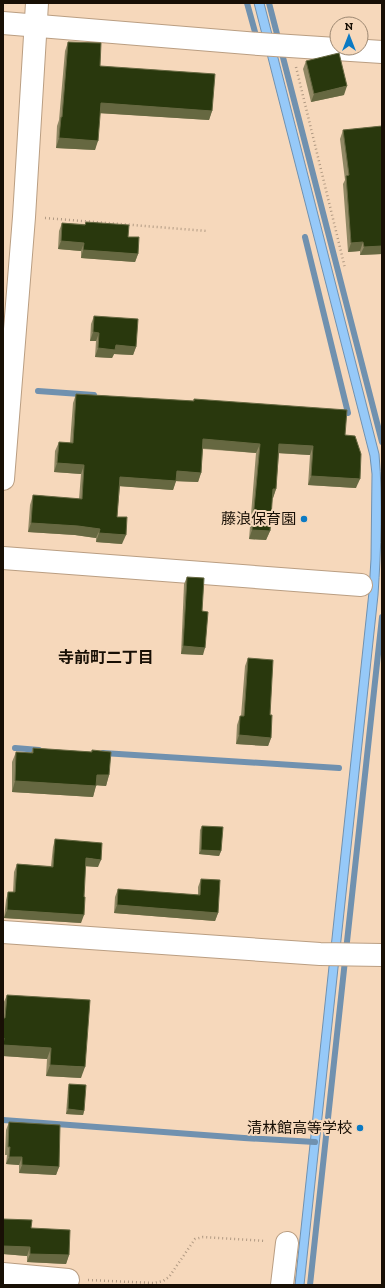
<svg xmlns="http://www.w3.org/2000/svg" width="385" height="1288" font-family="'Zilla Slab','Noto Sans JP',serif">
	<rect width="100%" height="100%" fill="#f6d8bb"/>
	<path fill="#96c9f8" stroke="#7091af" d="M254,3H264L379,454C383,500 381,549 378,595L304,1285H295L369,592L371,559L372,474L370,456Z"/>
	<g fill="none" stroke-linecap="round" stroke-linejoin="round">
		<g stroke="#7091af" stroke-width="6">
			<polyline points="247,3 255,32"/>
			<polyline points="269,3 382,442"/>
			<polyline points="305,237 348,413 340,412"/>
			<polyline points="38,391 94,395"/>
			<polyline points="15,748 39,750"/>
			<polyline points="103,753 339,768"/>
			<polyline points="3,1120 244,1138 315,1142"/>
			<polyline points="310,1285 382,617"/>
		</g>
		<defs>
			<g id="minor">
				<polyline points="3,23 259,44 382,52"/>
				<polyline points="3,479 24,217 37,3"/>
				<polyline points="3,558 361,585"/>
				<polyline points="3,932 320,954 382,955"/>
				<polyline points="3,1274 68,1280"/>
				<polyline points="282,1285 287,1243"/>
			</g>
		</defs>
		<use href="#minor" stroke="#ba9e82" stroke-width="24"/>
		<g stroke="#b19a83" stroke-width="2.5" stroke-dasharray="1 3" stroke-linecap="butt">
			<polyline points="296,67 345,268"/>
			<polyline points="45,218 207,231"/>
			<polyline points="88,1280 154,1283 163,1281 169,1277 195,1239 203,1237 265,1241"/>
		</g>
		<use href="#minor" stroke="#fff" stroke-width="22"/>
	</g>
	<g fill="#908864">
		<polygon points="68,42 100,66 212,111 209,120 100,113 95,150 56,148 57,126 59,120 65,51"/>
		<polygon points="306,61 344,95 311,102 303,69"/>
		<polygon points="382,126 382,254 360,255 360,251 348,252 343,184 345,180 340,139 343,130"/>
		<polygon points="86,222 128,237 138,254 135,262 81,258 81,251 58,249 59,231 62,223 85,224"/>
		<polygon points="94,316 136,347 133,355 114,354 112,358 95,357 96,341 90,341 91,324"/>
		<polygon points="76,394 193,401 194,399 345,435 356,488 308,485 310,455 279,453 276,489 273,498 272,498 270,531 266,540 249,539 256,453 203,449 201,473 198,482 176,481 173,490 120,486 117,517 122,544 96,542 96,538 75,535 28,532 30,505 33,495 79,499 81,474 54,472 55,451 59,442 70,443 73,403"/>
		<polygon points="187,577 202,611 203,655 181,654 184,584"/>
		<polygon points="248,658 270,715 271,738 268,746 236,744 237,725 240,716 241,716 245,666"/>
		<polygon points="33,748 91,752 92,750 109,775 106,786 96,785 93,797 12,792 12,762 16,752 31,753"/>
		<polygon points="202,826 221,851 219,856 199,854 200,830"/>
		<polygon points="55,839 98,867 85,866 81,923 4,918 6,900 8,892 13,892 14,872 17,864 51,866 53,847"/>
		<polygon points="201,879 218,913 215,921 114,913 115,897 118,889 198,895 198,887"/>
		<polygon points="7,995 81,1078 46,1076 47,1059 3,1056 3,1004"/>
		<polygon points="69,1084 84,1111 83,1115 66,1114 68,1088"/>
		<polygon points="9,1122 59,1167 56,1175 19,1173 19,1165 6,1164 7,1155 5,1155 6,1130"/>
		<polygon points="3,1219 31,1228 69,1255 66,1264 27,1262 27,1256 3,1254"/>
	</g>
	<g fill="#666841">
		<polygon points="347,86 344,95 311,102 314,94"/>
		<polygon points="101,103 212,111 209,120 97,113"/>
		<polygon points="59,138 98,141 95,150 56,148"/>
		<polygon points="61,241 84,243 81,251 58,249"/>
		<polygon points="363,242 360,251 348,252 351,243"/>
		<polygon points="382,246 382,254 360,255 364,247"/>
		<polygon points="83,250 138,254 135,262 81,258"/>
		<polygon points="93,332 99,333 96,341 90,341"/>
		<polygon points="116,345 136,347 133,355 114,354 112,358 95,357 98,348"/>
		<polygon points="203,439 260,444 256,453 200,448"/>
		<polygon points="279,444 313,446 310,455 276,453"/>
		<polygon points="57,463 84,465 81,474 54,472"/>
		<polygon points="177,471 201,473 198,482 173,481"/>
		<polygon points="311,476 360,479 356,488 308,485"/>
		<polygon points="120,477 176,481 173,490 117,486"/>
		<polygon points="273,489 276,489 273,498 269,498"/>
		<polygon points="31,523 78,526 100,529 96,538 75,535 28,532"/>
		<polygon points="252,530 270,531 266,540 249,539"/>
		<polygon points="99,533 126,535 122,544 96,542"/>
		<polygon points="183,646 205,648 203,655 181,654"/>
		<polygon points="239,735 271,738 268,746 236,744"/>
		<polygon points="97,775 109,775 106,786 93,785"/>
		<polygon points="15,781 96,786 93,797 12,792"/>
		<polygon points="201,850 221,851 219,856 199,854"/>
		<polygon points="86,858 101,860 98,867 83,866"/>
		<polygon points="117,905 218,913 215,921 114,913"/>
		<polygon points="7,910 84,915 81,923 4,918"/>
		<polygon points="3,1045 51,1048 47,1059 3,1056"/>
		<polygon points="50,1065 85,1067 81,1078 46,1076"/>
		<polygon points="68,1109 84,1111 83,1115 66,1114"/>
		<polygon points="9,1157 22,1157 19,1165 6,1164"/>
		<polygon points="22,1165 59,1167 56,1175 19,1173"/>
		<polygon points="3,1246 30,1247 27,1256 3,1254"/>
		<polygon points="30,1254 69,1255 66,1264 27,1262"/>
	</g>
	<g fill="#29380d" stroke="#666841">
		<polygon points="68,42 101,43 100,66 215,74 212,111 101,103 98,141 59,138 61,117 62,117"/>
		<polygon points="339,53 347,86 314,94 306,61"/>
		<polygon points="382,126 382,246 364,247 363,242 351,243 346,176 349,175 343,130"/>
		<polygon points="86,222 129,225 128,237 139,237 138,254 83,250 84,243 61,241 62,223 85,225"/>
		<polygon points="94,316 138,319 136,347 116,345 115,350 98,348 99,333 93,332"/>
		<polygon points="76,394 194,401 194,399 347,410 345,435 355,436 361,454 360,479 311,476 313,446 279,444 276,489 273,489 270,531 252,530 260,444 203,439 201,473 177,471 176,481 120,477 117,517 127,517 126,535 99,533 100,529 78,526 31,523 33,495 82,499 84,465 57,463 59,442 73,443"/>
		<polygon points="187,577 204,578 202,611 208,612 205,648 183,646"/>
		<polygon points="248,658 273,660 270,715 272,715 271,738 239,735 240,716 244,716"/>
		<polygon points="33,748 92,752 92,750 111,752 109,775 97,775 96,786 15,781 16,752 33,753"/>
		<polygon points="202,826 223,827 221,851 201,850"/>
		<polygon points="55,839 102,843 101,860 86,858 84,897 85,897 84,915 7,910 8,892 15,892 17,864 53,867"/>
		<polygon points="201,879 220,880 218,913 117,905 118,889 200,895"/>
		<polygon points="7,995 90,1000 85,1067 50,1065 51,1048 3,1045 4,1038 3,1038 3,1018 5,1018"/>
		<polygon points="69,1084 86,1085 84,1111 68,1109"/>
		<polygon points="9,1122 60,1125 59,1167 22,1165 22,1157 9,1157 10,1147 8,1147"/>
		<polygon points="3,1219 32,1220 31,1228 70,1230 69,1255 30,1254 30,1247 3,1246"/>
	</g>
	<g fill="#0b7ac4" stroke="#f6d8bb" stroke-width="1.5">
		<circle cx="304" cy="519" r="4"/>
		<circle cx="360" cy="1128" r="4"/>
	</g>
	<g text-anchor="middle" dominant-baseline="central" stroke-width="4" stroke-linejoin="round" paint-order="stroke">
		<g font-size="15" fill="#180f05" stroke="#f6d8bb" text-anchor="end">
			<text x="296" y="519">藤浪保育園</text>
			<text x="352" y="1128">清林館高等学校</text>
		</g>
		<g font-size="16" font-weight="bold" fill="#180f05" stroke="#f6d8bb">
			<text x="106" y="657">寺前町二丁目</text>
		</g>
	</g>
	<rect width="385" height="1288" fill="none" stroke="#180f05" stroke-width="8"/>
	<g transform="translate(349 36)"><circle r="19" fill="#f6d8bb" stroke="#9d8872"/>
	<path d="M0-3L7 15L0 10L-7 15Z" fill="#0b7ac4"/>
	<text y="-6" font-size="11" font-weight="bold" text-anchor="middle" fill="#180f05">N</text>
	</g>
</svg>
